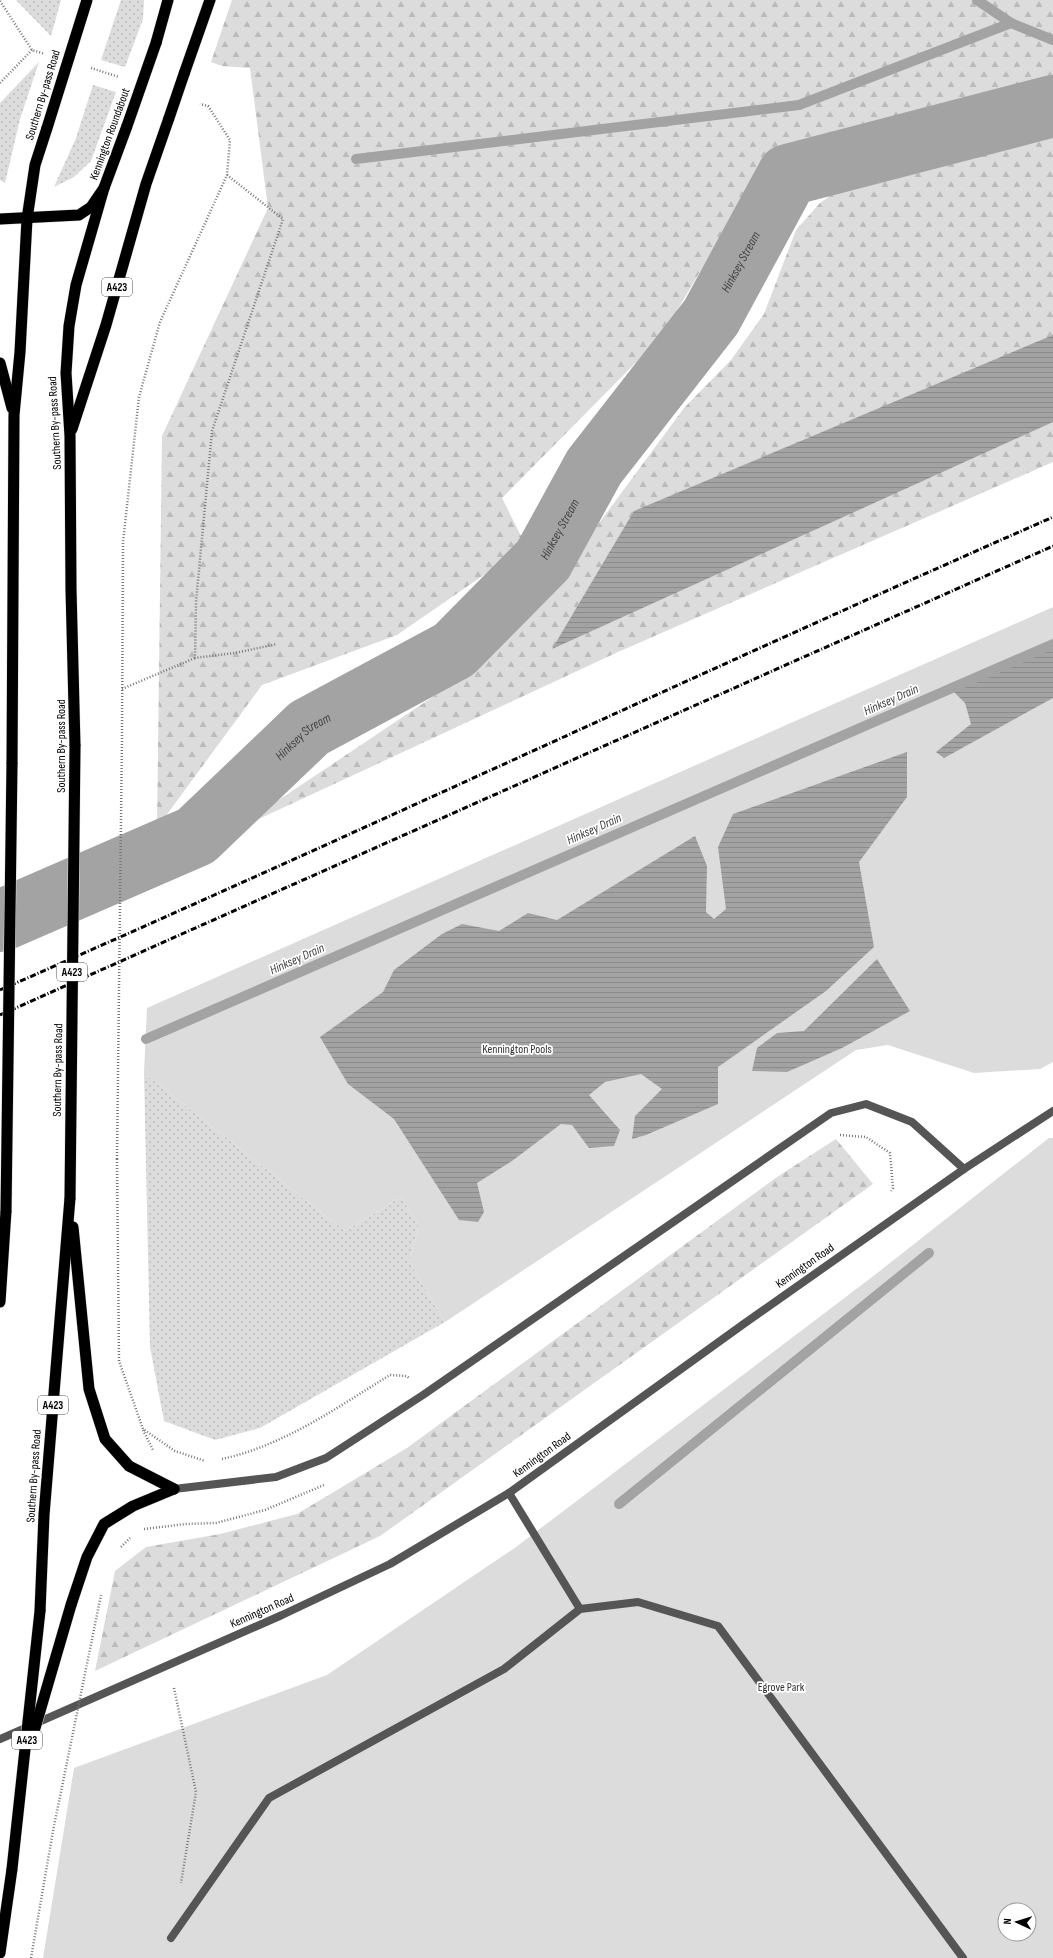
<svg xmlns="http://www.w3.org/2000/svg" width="1053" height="1958" font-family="'Sofia Sans Condensed',sans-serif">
	<defs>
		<pattern id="grass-dots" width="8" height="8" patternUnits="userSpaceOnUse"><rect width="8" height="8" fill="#dcdcdc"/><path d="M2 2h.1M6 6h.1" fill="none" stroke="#bbb" stroke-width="1.8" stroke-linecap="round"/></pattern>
		<pattern id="forest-firs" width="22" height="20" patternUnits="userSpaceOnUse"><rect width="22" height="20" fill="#dcdcdc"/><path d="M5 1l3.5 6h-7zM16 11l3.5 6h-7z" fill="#bbb"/></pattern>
		<pattern id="water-rules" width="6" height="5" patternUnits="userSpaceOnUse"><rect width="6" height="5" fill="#a3a3a3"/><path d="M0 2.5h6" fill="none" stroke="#8b8b8b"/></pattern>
	</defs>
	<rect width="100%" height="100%" fill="#fff"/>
	<g fill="url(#grass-dots)">
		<polygon points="16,0 61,0 51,36"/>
		<polygon points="121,0 144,0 143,19 125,67 101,60"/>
		<polygon points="39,62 20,119 5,183 0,180 0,103"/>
		<polygon points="93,85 116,92 91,161 74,177 54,187 76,138"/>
		<polygon points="144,1073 345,1231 401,1197 419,1226 409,1261 445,1322 260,1428 215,1440 164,1421 150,1347"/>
	</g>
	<g fill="url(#forest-firs)">
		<polygon points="232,0 1053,0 1053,89 773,148 662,336 502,498 526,546 397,635 262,685 157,828 162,436 268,208 250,68 222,66 211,62"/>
		<polygon points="1053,116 1053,462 618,652 231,832 464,676 574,557 684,408 731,360 764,314 796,230 820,203 866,170 915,154"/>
		<polygon points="836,1139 873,1184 380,1536 95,1671 115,1571 146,1547 220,1534 297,1514 407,1448 777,1177"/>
	</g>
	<g fill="#dcdcdc" fill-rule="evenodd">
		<polygon points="1053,607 1053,1062 1040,1069 974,1073 888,1045 856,1050 445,1322 409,1261 419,1226 401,1197 345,1231 144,1073 147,1008"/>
		<path d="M1049,1138H1053V1958H43L74,1768L327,1675L516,1547L876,1274ZM1005,1910H1029V1934H1005Z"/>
	</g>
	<g fill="url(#water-rules)">
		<polygon points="1053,335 1053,422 552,649 634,511"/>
		<polygon points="1053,644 1053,698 944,758 936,752 971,724 965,703 951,689"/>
		<polygon points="907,752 907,797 859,862 874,947 826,991 718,1067 718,1104 646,1135 632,1139 635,1116 662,1089 641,1074 605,1082 589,1095 620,1130 614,1146 589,1148 572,1125 561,1124 512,1161 477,1183 484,1212 478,1222 459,1220 394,1119 348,1084 320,1037 383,992 394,970 442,934 462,924 499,931 528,913 557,920 695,836 707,866 706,912 714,919 726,909 718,847 733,814"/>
		<polygon points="877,959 910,1011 842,1048 787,1072 752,1071 757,1048 777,1033 804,1031"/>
	</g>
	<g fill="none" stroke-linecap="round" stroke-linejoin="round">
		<g stroke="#a3a3a3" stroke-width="10">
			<polyline points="977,0 1011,23"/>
			<polyline points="356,159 799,105 1011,23 1053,40"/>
			<polyline points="146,1039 1053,644"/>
			<polyline points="619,1504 929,1253"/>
		</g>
		<path stroke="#a3a3a3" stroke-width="62" id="s1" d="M0,921L196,836L309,728L454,650L543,560L594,467L711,317L788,175L1053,106"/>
		<defs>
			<g id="trunk">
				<polyline points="156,43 168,0"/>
				<polyline points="184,74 210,0"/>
				<polyline points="0,219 79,215 91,207 104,188 127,126"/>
				<polyline points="0,363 12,408"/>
				<polyline points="72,429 106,325 146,184 169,118"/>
				<polyline points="75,746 71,589 70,436 66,373 69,326 76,285 104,188"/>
				<polyline points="12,764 14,415 20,352 27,219 35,165 47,128"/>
				<polyline points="73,1227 89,1389 105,1439 129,1466 174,1489"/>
				<polyline points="0,1302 6,1211"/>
				<polyline points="71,1605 87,1557 104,1524 133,1506 174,1489"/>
				<polyline points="40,1611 44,1515 70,1198"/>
				<polyline points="0,1953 12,1869"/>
			</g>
		</defs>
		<use href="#trunk" stroke="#dbdbdb" stroke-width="12"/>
		<g stroke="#777" stroke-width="2.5" stroke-dasharray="1 2" stroke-linecap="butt">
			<polyline points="0,1 32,50 45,54"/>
			<polyline points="91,68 119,77"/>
			<polyline points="0,83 32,50"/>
			<polyline points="227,175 283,219 212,431 196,602 195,658 235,653 277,644"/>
			<polyline points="122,689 195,658"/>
			<polyline points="122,736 123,542 139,397 160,322 227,175 230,140 208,106 200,104"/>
			<polyline points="840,1135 866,1137 890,1153 893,1188 891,1191"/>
			<polyline points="117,1159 119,1361 143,1429 175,1451 205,1461"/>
			<polyline points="143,1430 153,1450"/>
			<path d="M222,1459C285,1445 336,1408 390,1375L407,1376L409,1378"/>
			<polyline points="144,1529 186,1524 216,1523 265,1510 324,1485"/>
			<polyline points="121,1547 130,1538"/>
			<polyline points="174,1688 196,1792 181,1883"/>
			<polyline points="31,1958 53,1831"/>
		</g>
		<g stroke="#555" stroke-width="8">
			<polyline points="509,1493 580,1609"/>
			<polyline points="171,1938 269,1798 504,1669 580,1609 638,1602 718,1626 963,1958"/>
		</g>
		<g stroke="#555" stroke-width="8">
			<polyline points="174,1489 276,1477 326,1458 423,1395 831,1113 866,1104 912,1122 964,1169"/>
			<polyline points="0,1739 282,1615 390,1564 509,1493 745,1323 964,1169 1053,1111"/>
		</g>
		<use href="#trunk" stroke="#000" stroke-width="11"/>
		<g stroke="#000" stroke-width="3" stroke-dasharray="6 2 1 2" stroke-linecap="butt">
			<path d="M0,990C352,836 701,672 1053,517"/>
			<polyline points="0,1015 1053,546"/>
		</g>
		<defs>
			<g id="trunk-bridge">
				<polyline points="169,118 184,74"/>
				<polyline points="127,126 156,43"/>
				<polyline points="47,128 87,0"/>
				<polyline points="70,1198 75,746"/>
				<polyline points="6,1211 12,764"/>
				<polyline points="33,1735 71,1605"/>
				<polyline points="12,1869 40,1611"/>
			</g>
		</defs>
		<use href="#trunk-bridge" stroke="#dbdbdb" stroke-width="12" stroke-linecap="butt"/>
		<g stroke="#777" stroke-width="2.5" stroke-dasharray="1 2" stroke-linecap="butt">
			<polyline points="117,1159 122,736"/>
			<polyline points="53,1831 101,1595"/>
		</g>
		<use href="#trunk-bridge" stroke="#000" stroke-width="11"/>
	</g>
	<g text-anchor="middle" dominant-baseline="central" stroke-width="3.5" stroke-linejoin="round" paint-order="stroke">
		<g fill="#fff" stroke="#4c4c4c" stroke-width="1">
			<rect x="102" y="278" width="30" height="18" rx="3"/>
			<rect x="57" y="963" width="30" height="18" rx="3"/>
			<rect x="38" y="1396" width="30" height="18" rx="3"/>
			<rect x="12" y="1731" width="30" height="18" rx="3"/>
		</g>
		<g font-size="11" font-weight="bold" fill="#000">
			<text x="117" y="287">A423</text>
			<text x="72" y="972">A423</text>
			<text x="53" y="1405">A423</text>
			<text x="27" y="1740">A423</text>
		</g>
		<g font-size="12" fill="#000" stroke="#fff">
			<text transform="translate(43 95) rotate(-73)">Southern By-pass Road</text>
			<text transform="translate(110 134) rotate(-70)">Kennington Roundabout</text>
			<text transform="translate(55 423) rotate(-93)">Southern By-pass Road</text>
			<text transform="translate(61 746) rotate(-90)">Southern By-pass Road</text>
			<text transform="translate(58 1070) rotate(-89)">Southern By-pass Road</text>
			<text transform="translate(805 1266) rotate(-35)">Kennington Road</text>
			<text transform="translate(542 1455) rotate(-36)">Kennington Road</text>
			<text transform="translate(34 1476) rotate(-86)">Southern By-pass Road</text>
			<text transform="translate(262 1611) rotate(-24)">Kennington Road</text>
		</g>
		<g font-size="12" fill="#333" stroke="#fff">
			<text x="517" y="1049">Kennington Pools</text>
			<text x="781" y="1687">Egrove Park</text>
		</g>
		<g font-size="13" font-style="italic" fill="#444" stroke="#fff">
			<text stroke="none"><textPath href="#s1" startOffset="1020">Hinksey Stream</textPath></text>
			<text stroke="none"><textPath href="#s1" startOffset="696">Hinksey Stream</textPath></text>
			<text transform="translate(891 700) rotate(-24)">Hinksey Drain</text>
			<text stroke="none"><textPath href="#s1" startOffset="360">Hinksey Stream</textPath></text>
			<text transform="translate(594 829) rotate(-24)">Hinksey Drain</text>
			<text transform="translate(297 959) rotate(-24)">Hinksey Drain</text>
		</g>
	</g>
	<g transform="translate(1017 1922) rotate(274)"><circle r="19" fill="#ffffff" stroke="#999999"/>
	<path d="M0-3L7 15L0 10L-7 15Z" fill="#000000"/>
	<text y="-6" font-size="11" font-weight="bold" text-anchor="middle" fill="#000000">N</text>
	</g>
</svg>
